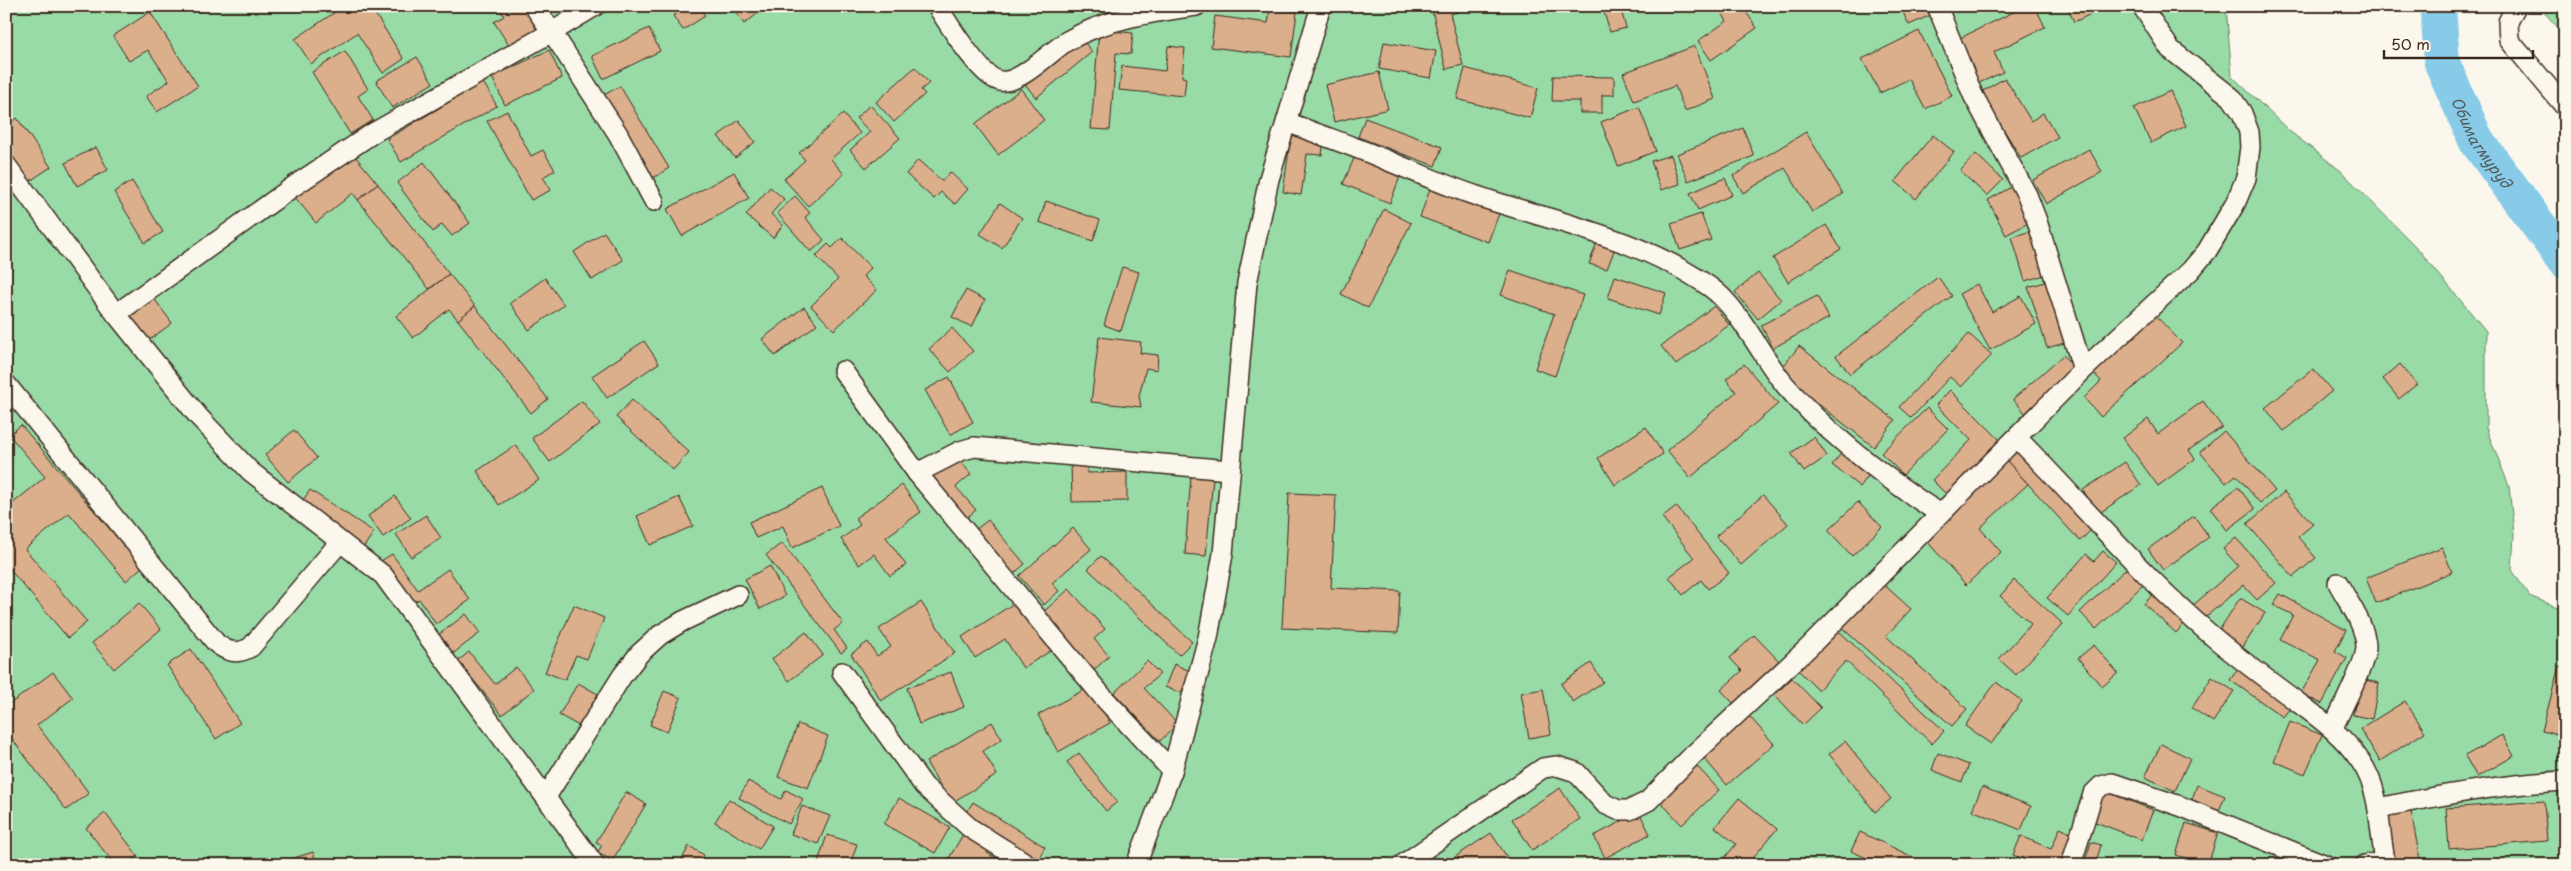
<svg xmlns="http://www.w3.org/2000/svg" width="2571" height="871" font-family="'Playpen Sans',sans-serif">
	<rect width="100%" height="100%" fill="#fbf7ec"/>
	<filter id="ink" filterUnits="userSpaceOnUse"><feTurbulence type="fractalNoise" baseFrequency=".02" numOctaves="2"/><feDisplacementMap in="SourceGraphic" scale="10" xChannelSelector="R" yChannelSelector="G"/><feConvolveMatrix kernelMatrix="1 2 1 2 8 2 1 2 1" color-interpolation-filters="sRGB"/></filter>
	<g filter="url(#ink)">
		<g fill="#98dba7" stroke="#6a8262">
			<polygon points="6,6 2226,6 2232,76 2288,130 2341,171 2418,249 2486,331 2486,428 2509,486 2514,534 2512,570 2529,596 2565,610 2565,865 6,865"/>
			<polygon points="2538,6 2565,6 2565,35"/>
		</g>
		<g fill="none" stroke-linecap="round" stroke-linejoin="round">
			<path stroke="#87cbe8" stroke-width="36" id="s1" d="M2438,6L2442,63L2476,140L2565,261"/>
		</g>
		<g fill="#dbaf8c" stroke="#3b2a1e">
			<polygon points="344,6 370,6 404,59 383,73 357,33 311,64 295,39"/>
			<polygon points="498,6 523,6 537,30 510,47 494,22 504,16"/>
			<polygon points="687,6 699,6 705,16 683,30 673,16"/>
			<polygon points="732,6 762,6 764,9 744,24"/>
			<polygon points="1431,6 1457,6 1458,12 1450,14 1463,65 1446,69"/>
			<polygon points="1602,6 1620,6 1626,28 1610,32"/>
			<polygon points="1717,6 1742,6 1757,28 1711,60 1698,41 1727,21"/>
			<polygon points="1900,6 1932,6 1935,13 1909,25"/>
			<polygon points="2026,6 2035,6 2045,27 1994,52 2003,72 1979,83 1958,39"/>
			<polygon points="2067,6 2108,6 2074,22"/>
			<polygon points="1270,9 1297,12 1291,57 1211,47 1215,16 1268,23"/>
			<polygon points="150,12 198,86 157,112 146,96 169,81 148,50 129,61 113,36"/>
			<polygon points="649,28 660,51 603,79 592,56"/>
			<polygon points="1099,30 1133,33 1131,54 1116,53 1110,130 1091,129"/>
			<polygon points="1919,31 1952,96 1925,109 1909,79 1880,93 1862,59"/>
			<polygon points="1081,38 1092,52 1036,98 1025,84"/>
			<polygon points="1384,42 1436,51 1431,78 1379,69"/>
			<polygon points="1168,46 1185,48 1182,77 1186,78 1184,96 1119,90 1122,66 1165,71"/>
			<polygon points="1695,46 1715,99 1685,111 1675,86 1634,101 1623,73"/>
			<polygon points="549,50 562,78 505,105 492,77"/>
			<polygon points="345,51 368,89 358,96 373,120 350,134 312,72"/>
			<polygon points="417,57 433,83 392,108 376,81"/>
			<polygon points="915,67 929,83 921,90 925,94 894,122 876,102"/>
			<polygon points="1465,68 1538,88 1530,118 1457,99"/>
			<polygon points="1379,72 1388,109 1334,122 1325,85"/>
			<polygon points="1553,76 1614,77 1614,95 1602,95 1602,113 1580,113 1580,101 1552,101"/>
			<polygon points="2005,78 2031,121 2043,113 2058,137 2021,158 1981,92"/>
			<polygon points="483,82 497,106 401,162 387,139"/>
			<polygon points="620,86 669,168 653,178 604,95"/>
			<polygon points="1021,89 1044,120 998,155 975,124"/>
			<polygon points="2170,91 2186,126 2151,143 2134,108"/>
			<polygon points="870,105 900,138 866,168 850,150 870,132 856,118"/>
			<polygon points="1639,107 1656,151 1618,166 1601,122"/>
			<polygon points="507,111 531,156 543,150 555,170 543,177 551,190 531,200 487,121"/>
			<polygon points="843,114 860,133 831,159 844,174 808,206 784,179 805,160 799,153"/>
			<polygon points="17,118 51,167 30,181 6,148 6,126"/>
			<polygon points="1365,118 1442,147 1435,166 1358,137"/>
			<polygon points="739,120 755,142 735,158 718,136"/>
			<polygon points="1743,128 1754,156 1688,181 1677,154"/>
			<polygon points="1806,132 1843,194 1812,212 1785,168 1743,193 1733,176"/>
			<polygon points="1291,135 1324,140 1322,155 1307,154 1301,195 1283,192"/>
			<polygon points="1933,135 1954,152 1916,199 1895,181"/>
			<polygon points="96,147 108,170 77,186 65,163"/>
			<polygon points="2089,149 2102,172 2046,204 2033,180"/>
			<polygon points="351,151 378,184 358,200 353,193 316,223 294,196"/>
			<polygon points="1976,154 2003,180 1987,196 1960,171"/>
			<polygon points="1671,155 1680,184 1661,190 1651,161"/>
			<polygon points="1355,156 1401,174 1390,203 1343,184"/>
			<polygon points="918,160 942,181 950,172 968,189 955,204 941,192 934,199 906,174"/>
			<polygon points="424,162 470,223 452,236 442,224 433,232 397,183"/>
			<polygon points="734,172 749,198 682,236 667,209"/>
			<polygon points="1725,178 1732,195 1698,210 1690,193"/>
			<polygon points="132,181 163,232 145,243 114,192"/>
			<polygon points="378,184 449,274 429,289 358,200"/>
			<polygon points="2013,186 2032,221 2006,235 1988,200"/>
			<polygon points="770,187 784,199 771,214 783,225 773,238 746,215"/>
			<polygon points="1430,189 1499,214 1488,242 1420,217"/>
			<polygon points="795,196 810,213 805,217 824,240 811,252 777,213"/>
			<polygon points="1046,201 1100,220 1093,241 1039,222"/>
			<polygon points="1000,203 1022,218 1002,248 980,234"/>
			<polygon points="1384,209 1411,223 1368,308 1341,294"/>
			<polygon points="1701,214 1711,240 1680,250 1671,224"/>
			<polygon points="1826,225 1841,249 1788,282 1773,258"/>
			<polygon points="2037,229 2051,273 2025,281 2012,237"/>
			<polygon points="604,232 623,260 592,280 574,252"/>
			<polygon points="842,238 871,268 863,276 877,290 834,330 811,306 838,279 816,256 828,244 832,248"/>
			<polygon points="1597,242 1615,248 1607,269 1589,264"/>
			<polygon points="1122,267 1139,272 1121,331 1104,325"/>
			<polygon points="1510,270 1583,295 1555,376 1535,369 1554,314 1501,295"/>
			<polygon points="1758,273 1781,300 1758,319 1735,292"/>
			<polygon points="449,274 475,306 458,320 449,309 413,338 396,316"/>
			<polygon points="1615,276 1666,293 1659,315 1608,298"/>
			<polygon points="1938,277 1952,296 1850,374 1836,356"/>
			<polygon points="545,278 564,305 529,330 510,303"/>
			<polygon points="2052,280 2071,341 2047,348 2028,287"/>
			<polygon points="1977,284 1992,312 2021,296 2036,324 1990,350 1959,294"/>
			<polygon points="966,290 985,300 972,327 952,317"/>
			<polygon points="1817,296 1829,318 1773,348 1761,325"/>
			<polygon points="153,297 172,323 148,341 129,314"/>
			<polygon points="475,306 548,399 531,413 458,320"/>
			<polygon points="1714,306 1729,325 1676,365 1661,346"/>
			<polygon points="804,307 817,324 775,356 762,339"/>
			<polygon points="2152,312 2182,343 2101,417 2084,398 2101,381 2090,369"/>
			<polygon points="952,328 973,351 950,372 929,349"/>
			<polygon points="1969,334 1992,355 1961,387 1950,377 1911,418 1899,407"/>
			<polygon points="1099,337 1141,342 1140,353 1158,355 1157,370 1146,368 1139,396 1141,407 1091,402"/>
			<polygon points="644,341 659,363 607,398 592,376"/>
			<polygon points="1799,346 1895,420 1874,447 1778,373"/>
			<polygon points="2063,355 2076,370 2026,414 2013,399"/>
			<polygon points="1744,364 1778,404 1690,478 1667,450 1736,392 1726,379"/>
			<polygon points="2400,364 2417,384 2399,399 2383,379"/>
			<polygon points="2313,369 2332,391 2284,431 2265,408"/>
			<polygon points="949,377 973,422 950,435 925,390"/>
			<polygon points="1950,390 2001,441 1947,495 1932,480 1971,440 1936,405"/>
			<polygon points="632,400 689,452 673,470 616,417"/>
			<polygon points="582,401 600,424 550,462 532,438"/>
			<polygon points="2203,401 2222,427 2189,450 2195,459 2158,486 2123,438 2148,419 2158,434"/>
			<polygon points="1927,408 1948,429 1903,475 1881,453"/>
			<polygon points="21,425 142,567 126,581 69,513 25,549 87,622 68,638 6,565 6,509 45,477 9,435"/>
			<polygon points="1646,427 1663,454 1615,485 1598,458"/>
			<polygon points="294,430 317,458 288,482 265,455"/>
			<polygon points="2224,431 2275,491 2260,503 2236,475 2226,483 2200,452"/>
			<polygon points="1814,437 1827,456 1804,472 1791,453"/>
			<polygon points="516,445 539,480 499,505 477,471"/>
			<polygon points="2022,447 2094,527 2080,541 2007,461"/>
			<polygon points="1843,451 1871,472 1860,487 1832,465"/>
			<polygon points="956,456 971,474 956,487 976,510 964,520 930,478"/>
			<polygon points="2007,461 2028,484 1980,528 2001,552 1966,585 1923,537"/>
			<polygon points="2125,462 2141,485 2098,514 2083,490"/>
			<polygon points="1071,463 1087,463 1087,473 1127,472 1127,501 1072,502"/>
			<polygon points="1191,475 1213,477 1206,556 1185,554"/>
			<polygon points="902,485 921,512 886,537 906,565 890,576 874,554 859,565 841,539 860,525 855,518"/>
			<polygon points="2238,487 2255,509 2227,530 2210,508"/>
			<polygon points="822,488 839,526 792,548 783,526 756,538 749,522"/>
			<polygon points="310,490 374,532 363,548 299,506"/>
			<polygon points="2284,492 2313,524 2298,537 2316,558 2293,577 2247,524"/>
			<polygon points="1289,493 1336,495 1331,588 1400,591 1398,633 1282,628"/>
			<polygon points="1763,495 1788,524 1741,565 1716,536"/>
			<polygon points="395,496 411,518 383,537 368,516"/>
			<polygon points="679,497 693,526 650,545 637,516"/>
			<polygon points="1858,502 1882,527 1852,556 1828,530"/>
			<polygon points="1676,506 1729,573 1708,589 1701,580 1683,595 1669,577 1694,558 1662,517"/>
			<polygon points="426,515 441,538 411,557 396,534"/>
			<polygon points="2194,516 2209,537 2163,570 2148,549"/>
			<polygon points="988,520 1025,564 1011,576 974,531"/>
			<polygon points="1073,528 1091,549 1052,583 1059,591 1044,605 1019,576"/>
			<polygon points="2236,538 2276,583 2257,600 2243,585 2201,621 2190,608 2238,566 2223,549"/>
			<polygon points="782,543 843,623 834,630 847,648 841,653 766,555"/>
			<polygon points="2442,547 2452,572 2376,603 2366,578"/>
			<polygon points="2103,551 2116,562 2068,616 2047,598 2086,554 2094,561"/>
			<polygon points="392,554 418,590 448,569 470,600 436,624 419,599 411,604 381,561"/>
			<polygon points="1101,556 1192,642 1179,655 1088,569"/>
			<polygon points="770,566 785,596 760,609 745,579"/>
			<polygon points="2127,568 2143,585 2096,629 2080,612"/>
			<polygon points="2014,580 2063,624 2016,675 1999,659 2031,624 2000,596"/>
			<polygon points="1881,582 1911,609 1886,636 1967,709 1952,726 1841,627"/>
			<polygon points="1069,589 1105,629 1094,639 1109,656 1093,671 1041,614"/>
			<polygon points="2156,591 2187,620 2176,633 2144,604"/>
			<polygon points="2280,594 2346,630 2335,651 2347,658 2322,704 2301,693 2320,660 2280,639 2293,615 2273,605"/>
			<polygon points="2240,598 2265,613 2243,647 2218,632"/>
			<polygon points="1019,600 1052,650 1023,668 1005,639 975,658 962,637"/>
			<polygon points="921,602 955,653 881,701 851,654 868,642 877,656 891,647 879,629"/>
			<polygon points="139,603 161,629 114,669 92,643"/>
			<polygon points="574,605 604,618 587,659 576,655 565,680 545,672"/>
			<polygon points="466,614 480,633 451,655 437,636"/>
			<polygon points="1837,629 1944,731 1932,744 1846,661 1818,690 1798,670"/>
			<polygon points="806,632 823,655 789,681 772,659"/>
			<polygon points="1754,635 1779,661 1734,704 1721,690 1742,671 1730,658"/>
			<polygon points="2094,645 2118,673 2102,687 2078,658"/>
			<polygon points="191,649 240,723 216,739 167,665"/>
			<polygon points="469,652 495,684 516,667 534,689 502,715 458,661"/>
			<polygon points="1147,661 1160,674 1144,688 1178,724 1160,741 1114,693"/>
			<polygon points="1591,663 1603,682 1573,702 1561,684"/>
			<polygon points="1174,664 1190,671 1181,693 1165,687"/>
			<polygon points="2240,666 2293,704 2283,717 2230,680"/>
			<polygon points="2559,666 2565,668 2565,737 2542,731"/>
			<polygon points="53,672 73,698 37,725 89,793 66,810 6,731 6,705 7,706"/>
			<polygon points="951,672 964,707 919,724 907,688"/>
			<polygon points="2212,677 2234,691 2213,722 2192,708"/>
			<polygon points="1792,678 1821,708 1803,725 1775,695"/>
			<polygon points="2360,679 2379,683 2372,719 2353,715"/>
			<polygon points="1996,682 2022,701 1991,744 1965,726"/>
			<polygon points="578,683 598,694 579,726 559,715"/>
			<polygon points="1089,687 1110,723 1058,752 1038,715"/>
			<polygon points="1543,689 1551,734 1529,738 1521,693"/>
			<polygon points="664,691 681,698 667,732 650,725"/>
			<polygon points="2405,701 2425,732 2380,761 2360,729"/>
			<polygon points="1749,716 1774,744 1727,785 1703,757"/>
			<polygon points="992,722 1002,739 983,751 997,775 951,803 926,762"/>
			<polygon points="2290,722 2322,735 2305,774 2274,761"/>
			<polygon points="798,724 828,736 808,788 778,777"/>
			<polygon points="2502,735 2514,756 2477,777 2465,756"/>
			<polygon points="1845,741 1891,799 1875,812 1829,754"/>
			<polygon points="2161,744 2190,758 2175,791 2145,777"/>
			<polygon points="1079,753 1117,802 1106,811 1067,762"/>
			<polygon points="1938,753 1969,765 1962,782 1932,770"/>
			<polygon points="1693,762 1719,790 1682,825 1656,797"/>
			<polygon points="748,781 781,799 786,790 803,799 789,824 739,798"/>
			<polygon points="2197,785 2225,796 2218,813 2191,802"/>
			<polygon points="1982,787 2031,806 2021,830 1972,810"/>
			<polygon points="1560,788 1580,819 1532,850 1512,819"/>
			<rect x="2560" y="790" width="5" height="19"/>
			<polygon points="2104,791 2153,810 2142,840 2093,821 2093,805"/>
			<polygon points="626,792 646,804 612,861 598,852 602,845 596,842"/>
			<polygon points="899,798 950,827 935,853 884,824"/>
			<polygon points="1739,798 1777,829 1747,865 1719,865 1736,844 1715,827"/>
			<polygon points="729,799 773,826 759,849 715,822"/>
			<polygon points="2544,801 2547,841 2449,849 2446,808"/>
			<polygon points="973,802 1045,847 1037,861 964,816"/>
			<polygon points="802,806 830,816 818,844 791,834"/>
			<polygon points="2410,806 2421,865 2395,865 2385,811"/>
			<polygon points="1639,812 1650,834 1605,858 1594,836"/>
			<polygon points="105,813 138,856 127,865 115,865 86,828"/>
			<polygon points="2186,823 2218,833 2208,865 2176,855"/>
			<polygon points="2060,828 2077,836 2064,865 2035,865 2013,855 2021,836 2051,849"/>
			<polygon points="965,831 991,846 987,853 997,859 994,865 945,865"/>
			<polygon points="1860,832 1915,858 1912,865 1882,865 1851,851"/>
			<polygon points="1491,833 1507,857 1496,865 1443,865"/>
			<polygon points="827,835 857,844 850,865 828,865 818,862"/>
			<polygon points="2091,842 2101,845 2095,865 2084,865"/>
			<polygon points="689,846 704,855 699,865 679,865"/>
			<polygon points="313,852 317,865 272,865"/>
		</g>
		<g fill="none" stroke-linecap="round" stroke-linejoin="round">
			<defs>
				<g id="minor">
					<polyline points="534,6 552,32 595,6"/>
					<path d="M937,6C948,23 981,78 1000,81C1019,85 1051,51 1067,41C1105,19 1153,12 1196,6"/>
					<polyline points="1937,6 1973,95 2027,195 2037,221 2083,370"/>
					<polyline points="2516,6 2508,22 2509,40 2565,107"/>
					<path d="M1287,122C1320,135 1353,146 1386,160C1416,172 1446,186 1477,196C1555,222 1642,239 1710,287C1740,308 1761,357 1786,386C1827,434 1887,479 1940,514"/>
					<polyline points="6,165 116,314"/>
					<polyline points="843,371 917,473"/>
					<path d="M6,384L216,643C227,652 237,655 251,647L340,542"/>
					<path d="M2017,438C2082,504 2141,575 2211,635C2233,654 2257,672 2280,689C2310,712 2340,730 2361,762C2382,793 2378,830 2386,865"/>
					<polyline points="842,672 924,786 970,828 1029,865"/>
					<path d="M2333,728C2340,711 2367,662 2366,646C2365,624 2348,602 2338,583"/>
					<polyline points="1172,771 1103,697 917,473 960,451 974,447 1229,470"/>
					<polyline points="546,797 622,676 639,654 660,635 683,621 738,595"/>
					<path d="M2379,808C2440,795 2502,784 2565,781"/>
					<polyline points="595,865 383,575 250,471 198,416 116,314 294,186 373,133 552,32 618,134 654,201"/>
					<polyline points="1136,865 1172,771 1208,638 1223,554 1247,283 1269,179 1321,6"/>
					<polyline points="1402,865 1543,768 1557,766 1576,772 1605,804 1618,810 1630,810 1648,801 1694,754 1809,647 2083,370 2191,270 2207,251 2235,204 2246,178 2250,147 2249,132 2242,113 2231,97 2170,49 2142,6"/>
					<polyline points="2071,865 2093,794 2101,786 2112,783 2180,806 2326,865"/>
					<polyline points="2365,865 2385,862"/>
				</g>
			</defs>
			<use href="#minor" stroke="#3b2a1e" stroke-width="22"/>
			<use href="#minor" stroke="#fbf7ec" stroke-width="19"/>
		</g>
	</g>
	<g text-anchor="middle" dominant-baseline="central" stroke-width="4" stroke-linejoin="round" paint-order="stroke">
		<g font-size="15" font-style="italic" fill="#525a5b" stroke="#fbf7ec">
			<text stroke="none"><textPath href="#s1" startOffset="146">Обимагмуруд</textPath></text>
		</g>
	</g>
	<rect width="2571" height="871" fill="none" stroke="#fbf7ec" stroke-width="25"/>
	<rect x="12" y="12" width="2546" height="846" fill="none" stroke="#3b2a1e" stroke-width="2" filter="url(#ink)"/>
	<path d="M2384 50v8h149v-8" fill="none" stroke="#3b2a1e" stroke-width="2.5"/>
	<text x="2391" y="50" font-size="15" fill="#3b2a1e" stroke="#fbf7ec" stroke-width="4" paint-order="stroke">50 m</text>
</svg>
